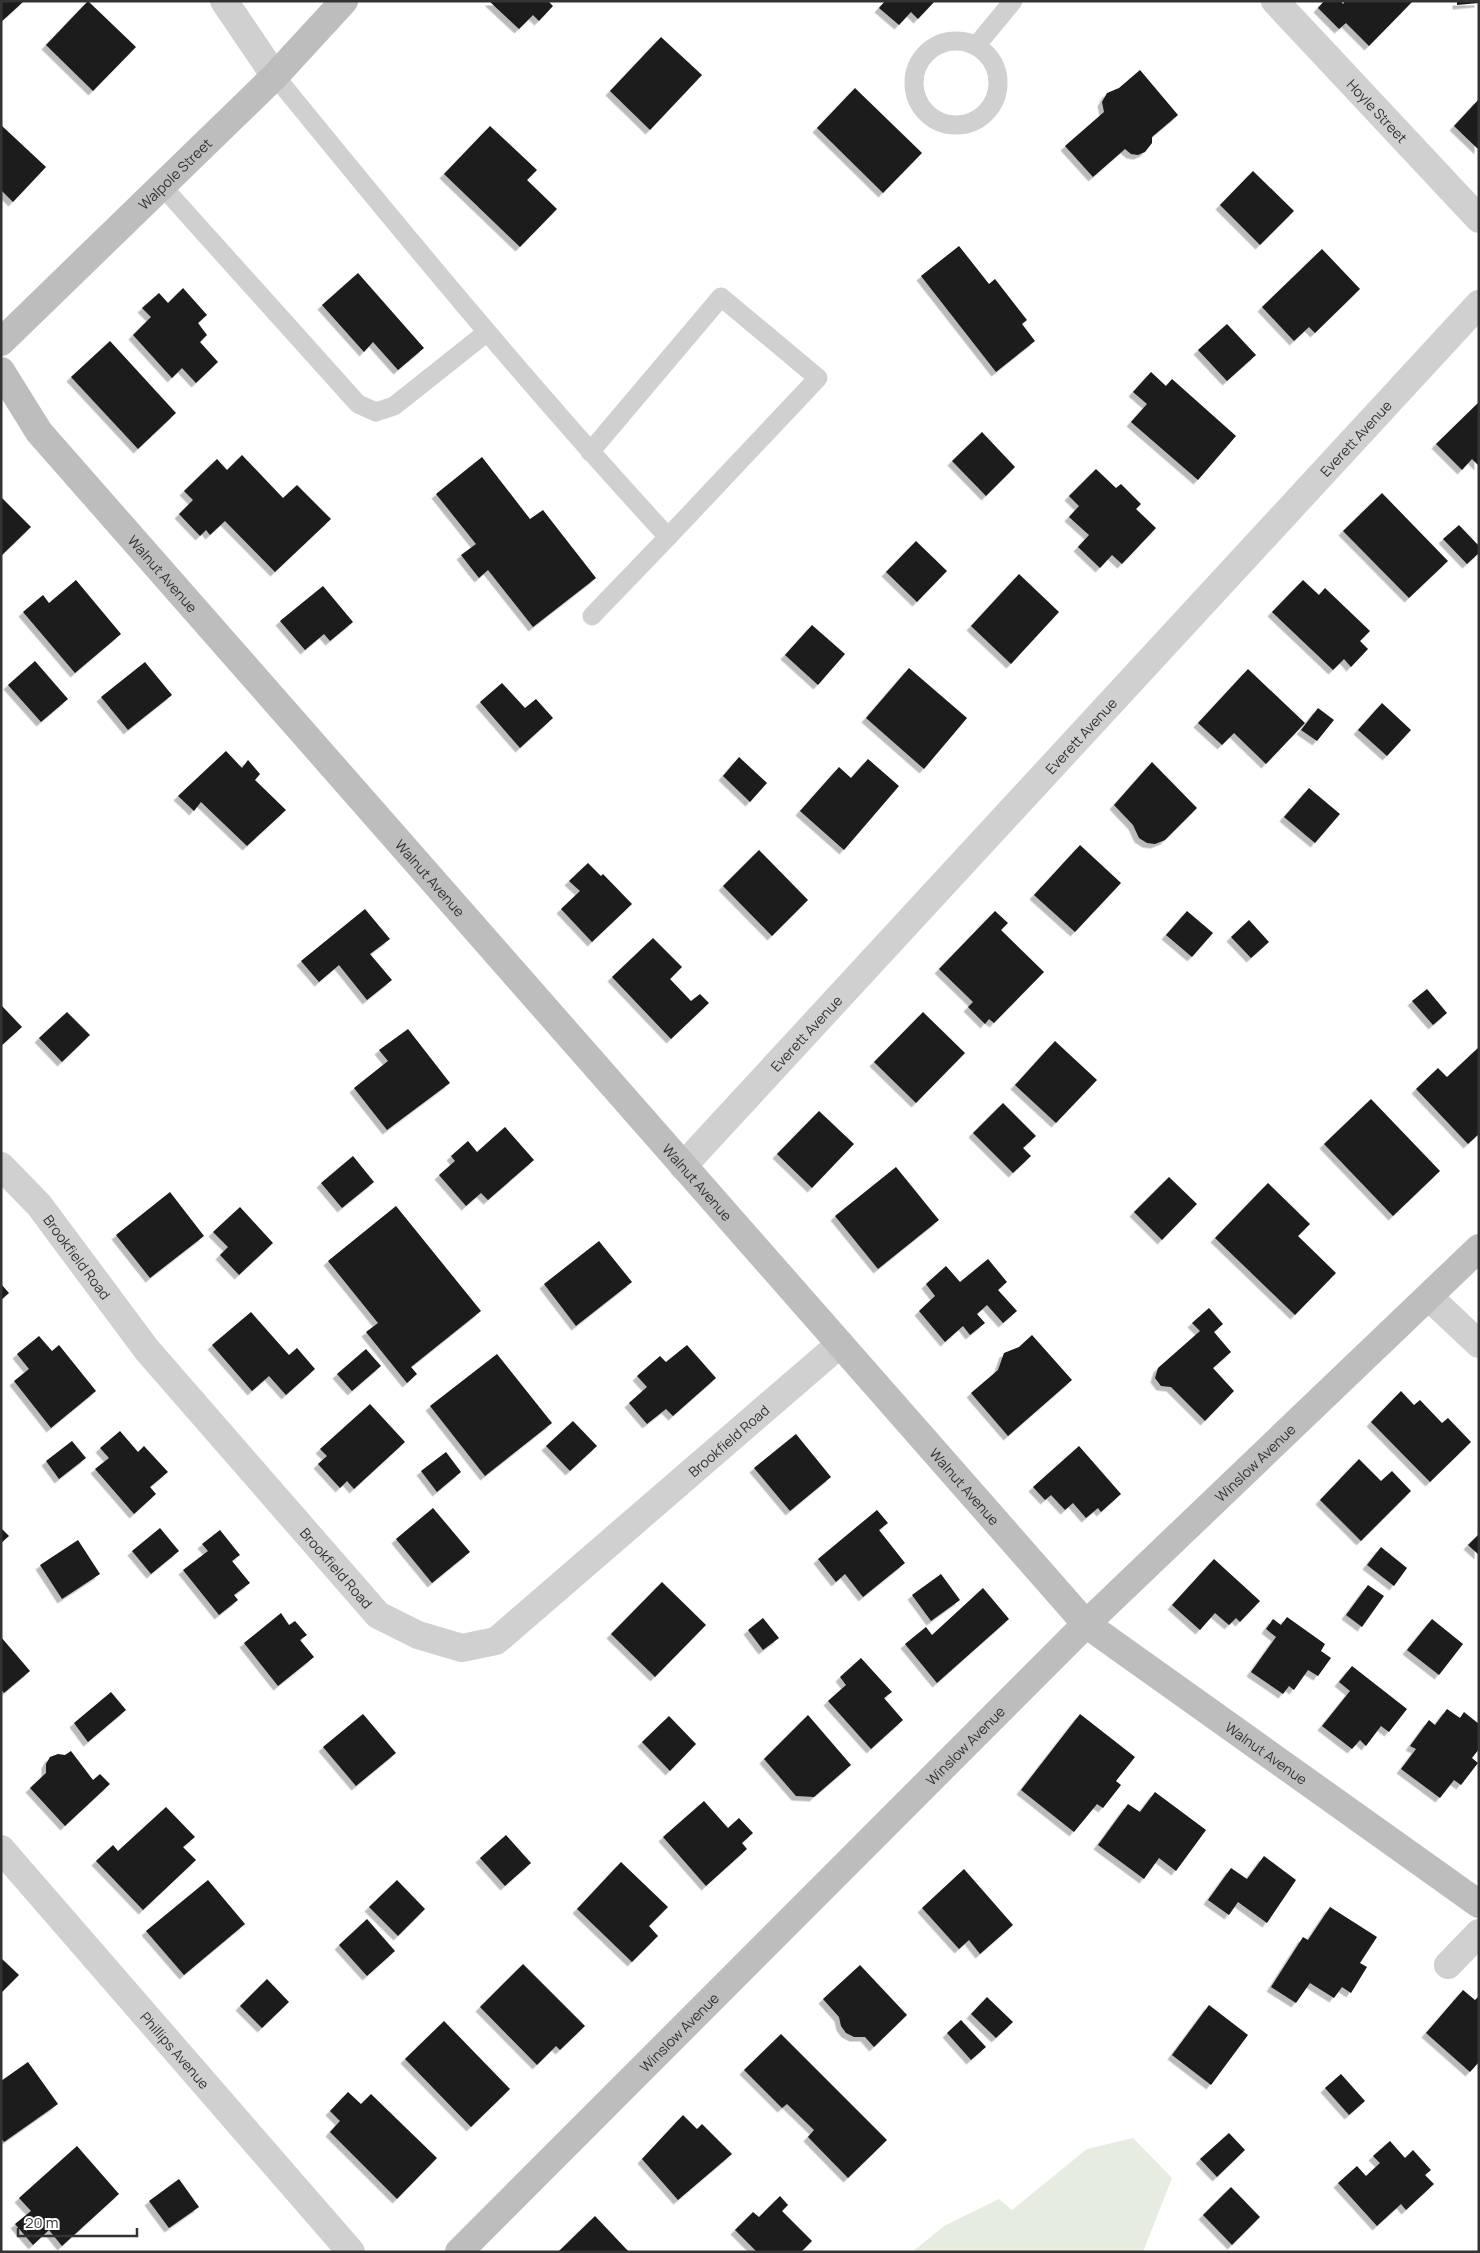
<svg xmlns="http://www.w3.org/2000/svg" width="1480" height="2253" font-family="Manrope,sans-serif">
	<defs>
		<filter id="shadow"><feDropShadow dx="-4.5" dy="4.5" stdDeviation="0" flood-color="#0004"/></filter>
	</defs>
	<rect width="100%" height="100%" fill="#fff"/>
	<polygon fill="#e6ecdf" points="1133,2138 1172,2178 1143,2252 912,2252 944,2226 999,2199 1012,2210 1087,2149"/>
	<g fill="#1a1a1a" filter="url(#shadow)">
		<polygon points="1,1 22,1 23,2 1,22"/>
		<polygon points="88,1 136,47 93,91 46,45"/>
		<polygon points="489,1 548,1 553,6 539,21 533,15 519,29"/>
		<polygon points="885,1 935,1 918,19 911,12 899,25 879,8"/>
		<polygon points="1324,1 1341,1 1343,4 1345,1 1413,1 1369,46 1346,23 1339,29 1318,8"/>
		<polygon points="1457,1 1479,1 1479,3 1457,5"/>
		<polygon points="661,37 702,75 650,130 610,91"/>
		<polygon points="1140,70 1178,115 1152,137 1152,143 1145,152 1138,155 1131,154 1125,149 1093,177 1065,146 1104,112 1102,102 1107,93 1119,88"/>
		<polygon points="855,88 922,153 883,193 817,128"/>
		<polygon points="1479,99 1479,150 1454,126"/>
		<polygon points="1,125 46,167 13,202 1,190"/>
		<polygon points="490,126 537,170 527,180 557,209 520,247 444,174"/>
		<polygon points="1253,171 1294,211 1260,245 1220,205"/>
		<polygon points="959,246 989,284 995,279 1027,320 1022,324 1035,341 996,372 921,276"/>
		<polygon points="1322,249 1360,289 1315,333 1309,327 1294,341 1262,307"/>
		<polygon points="358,273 424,348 398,370 373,342 364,352 322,305"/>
		<polygon points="183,288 207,315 198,323 207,335 200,342 218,362 196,383 182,368 172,378 133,335 151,317 142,308 159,293 168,303"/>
		<polygon points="1227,324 1256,355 1227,381 1198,350"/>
		<polygon points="110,341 176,413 138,449 71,377"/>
		<polygon points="1151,372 1166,386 1172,379 1236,436 1198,480 1131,422 1147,404 1133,392"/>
		<polygon points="1479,402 1479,466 1472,459 1462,470 1436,444"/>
		<polygon points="982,432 1015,467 986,496 952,461"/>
		<polygon points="242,455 283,498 297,485 331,519 275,572 225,521 210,535 206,530 200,536 179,514 193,500 184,491 217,459 227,470"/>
		<polygon points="482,457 530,519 543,510 596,578 533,627 488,570 479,578 461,555 476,544 436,494"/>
		<polygon points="1096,469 1116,488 1121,484 1141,504 1136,509 1156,528 1122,564 1112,555 1100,568 1078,547 1089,535 1069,517 1079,506 1069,496"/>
		<polygon points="1382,493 1448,561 1409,598 1343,531"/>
		<polygon points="1,497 31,527 1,556"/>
		<polygon points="1459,525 1479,546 1479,553 1467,564 1443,539"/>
		<polygon points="916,541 947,571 917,602 886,572"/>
		<polygon points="1019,574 1059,612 1011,664 971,626"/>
		<polygon points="76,580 121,634 75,673 23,612 43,595 49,603"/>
		<polygon points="1303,580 1319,595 1325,588 1370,631 1360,641 1368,649 1351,667 1344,659 1333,670 1272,612"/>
		<polygon points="323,586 353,622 330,641 324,634 305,650 280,621"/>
		<polygon points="812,625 845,654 818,685 785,655"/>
		<polygon points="35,661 68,699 41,722 8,685"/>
		<polygon points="145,662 172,695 128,730 101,697"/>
		<polygon points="909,668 967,718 924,769 866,718"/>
		<polygon points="1248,669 1305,723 1266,764 1234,733 1222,745 1198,723"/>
		<polygon points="502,683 525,708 536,699 553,718 520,748 480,702"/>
		<polygon points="1382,703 1411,730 1387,756 1358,730"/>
		<polygon points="1318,708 1334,720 1317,741 1301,730"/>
		<polygon points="226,751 242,768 248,760 260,774 255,780 286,810 247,846 201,802 194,811 178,796"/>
		<polygon points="739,757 767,783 750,802 723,776"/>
		<polygon points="868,759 899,786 844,850 800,811 839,767 851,778"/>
		<polygon points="1152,762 1197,808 1165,840 1155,844 1147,843 1139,838 1133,825 1114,805"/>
		<polygon points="1309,788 1340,814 1315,843 1284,817"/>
		<polygon points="1080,845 1121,883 1075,932 1034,895"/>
		<polygon points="759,850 808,900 772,936 723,886"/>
		<polygon points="588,863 601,876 603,874 632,904 592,942 561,909 580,891 569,881"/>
		<polygon points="365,909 390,939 370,954 392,980 367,1000 339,965 319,982 301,961"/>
		<polygon points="995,911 1008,923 1001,930 1044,972 994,1023 989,1019 985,1024 968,1007 973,1002 939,969"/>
		<polygon points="1187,911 1213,933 1192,957 1166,935"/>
		<polygon points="1249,920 1269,942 1251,958 1231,937"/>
		<polygon points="653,938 682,967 670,979 691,1001 700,994 709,1003 671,1039 612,977"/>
		<polygon points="1427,989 1447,1013 1433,1025 1412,1001"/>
		<polygon points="1,1005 22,1027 1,1046"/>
		<polygon points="67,1012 90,1035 62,1062 39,1038"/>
		<polygon points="923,1012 965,1053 916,1103 874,1062"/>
		<polygon points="408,1029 450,1083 387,1130 354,1088 388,1061 379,1050"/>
		<polygon points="1055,1041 1097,1080 1056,1123 1015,1085"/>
		<polygon points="1479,1047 1479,1134 1468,1144 1416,1089 1438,1068 1447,1077"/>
		<polygon points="1371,1099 1440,1171 1393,1216 1324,1144"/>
		<polygon points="1003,1103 1036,1136 1023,1148 1031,1156 1013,1173 973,1133"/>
		<polygon points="819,1111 854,1144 812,1188 777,1154"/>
		<polygon points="505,1127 534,1160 488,1200 481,1193 466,1206 439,1175 455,1161 451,1156 468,1141 477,1152"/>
		<polygon points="353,1156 374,1182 342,1208 321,1183"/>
		<polygon points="896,1167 939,1220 878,1269 835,1216"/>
		<polygon points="1169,1177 1197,1204 1162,1240 1134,1212"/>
		<polygon points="1268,1183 1310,1224 1298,1236 1336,1273 1295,1315 1215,1238"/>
		<polygon points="170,1192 204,1236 150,1278 116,1235"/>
		<polygon points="396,1206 481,1311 411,1367 417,1374 407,1383 366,1332 378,1323 328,1261"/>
		<polygon points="240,1207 273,1243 239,1275 220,1255 228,1247 213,1232"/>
		<polygon points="599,1241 632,1282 576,1326 544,1284"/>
		<polygon points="988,1259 1007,1282 998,1290 1017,1311 1003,1323 987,1305 977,1314 985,1323 970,1335 963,1326 945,1342 919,1311 935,1296 926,1284 946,1266 960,1282"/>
		<polygon points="1,1284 9,1293 1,1300"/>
		<polygon points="1209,1308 1223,1324 1214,1332 1231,1352 1213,1368 1234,1391 1205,1421 1171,1387 1161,1386 1155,1378 1158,1368 1200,1331 1192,1323"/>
		<polygon points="251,1312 289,1355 297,1348 315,1369 286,1395 269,1376 252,1391 212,1345"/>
		<polygon points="1032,1335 1072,1380 1008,1436 971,1393 998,1370 1004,1353 1019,1347"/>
		<polygon points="39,1336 52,1351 59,1345 96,1391 51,1428 14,1381 29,1369 17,1354"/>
		<polygon points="687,1345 716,1378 673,1416 666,1409 647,1424 629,1403 647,1387 637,1376 660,1356 666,1362"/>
		<polygon points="366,1349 381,1366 352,1391 337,1374"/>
		<polygon points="497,1354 552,1423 485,1476 430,1406"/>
		<polygon points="1401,1391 1414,1405 1420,1400 1442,1423 1448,1418 1471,1442 1430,1482 1371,1422"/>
		<polygon points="370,1404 405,1442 354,1489 347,1481 340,1488 318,1464 327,1456 320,1449"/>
		<polygon points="573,1421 597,1446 570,1471 546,1446"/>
		<polygon points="120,1431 138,1452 144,1446 168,1472 150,1487 156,1494 134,1514 95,1469 109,1458 100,1448"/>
		<polygon points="796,1434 831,1477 790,1511 754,1468"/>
		<polygon points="72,1441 86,1458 59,1479 46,1461"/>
		<polygon points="1079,1446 1121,1494 1101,1512 1098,1508 1086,1518 1073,1503 1065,1510 1051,1495 1045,1500 1033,1487"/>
		<polygon points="446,1452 461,1472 437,1492 421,1471"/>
		<polygon points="1359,1459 1381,1481 1392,1471 1411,1491 1361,1541 1320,1500"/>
		<polygon points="433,1508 470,1552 432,1583 396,1539"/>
		<polygon points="877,1510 888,1523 879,1530 905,1563 863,1597 845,1574 836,1582 818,1559"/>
		<polygon points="1,1528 9,1536 1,1543"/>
		<polygon points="160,1528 179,1551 151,1574 132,1551"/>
		<polygon points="220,1530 240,1555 232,1561 250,1583 234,1595 238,1600 219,1615 183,1570 208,1551 202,1544"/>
		<polygon points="1479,1534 1479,1555 1468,1545"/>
		<polygon points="78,1540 100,1574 62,1599 40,1565"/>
		<polygon points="1381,1547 1407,1568 1394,1586 1367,1565"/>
		<polygon points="1214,1559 1260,1601 1240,1622 1236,1618 1229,1625 1215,1613 1200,1630 1172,1605"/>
		<polygon points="941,1574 960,1600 931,1621 912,1595"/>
		<polygon points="662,1582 706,1625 655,1677 611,1634"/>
		<polygon points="1368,1585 1384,1596 1362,1627 1346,1615"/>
		<polygon points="983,1588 1009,1619 937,1683 905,1644 926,1627 932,1635"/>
		<polygon points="281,1613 289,1625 295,1621 307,1635 300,1640 314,1657 278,1686 244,1643"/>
		<polygon points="1287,1617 1325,1644 1321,1651 1331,1658 1318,1676 1308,1670 1294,1690 1289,1686 1283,1694 1251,1672 1276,1637 1266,1629 1273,1619 1281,1625"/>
		<polygon points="763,1618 779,1638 763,1650 748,1630"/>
		<polygon points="1432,1619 1463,1644 1439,1675 1407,1650"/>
		<polygon points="1,1637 30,1671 4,1693 1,1689"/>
		<polygon points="861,1658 892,1692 884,1698 903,1720 871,1749 828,1701 846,1685 840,1677"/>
		<polygon points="1352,1666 1407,1709 1389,1732 1381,1726 1366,1746 1360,1740 1352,1749 1322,1726 1350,1691 1339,1682"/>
		<polygon points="111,1692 126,1710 88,1742 74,1723"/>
		<polygon points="1447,1709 1460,1718 1464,1712 1479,1724 1479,1749 1472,1758 1478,1763 1461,1785 1454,1780 1440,1798 1401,1769 1416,1749 1410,1746 1429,1720 1435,1725"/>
		<polygon points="363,1714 396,1753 356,1786 323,1747"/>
		<polygon points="1080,1714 1135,1757 1116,1781 1121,1785 1103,1808 1097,1804 1074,1832 1021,1790"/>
		<polygon points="808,1715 851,1765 814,1797 796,1796 764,1759"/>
		<polygon points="669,1716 696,1744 670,1771 642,1742"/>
		<polygon points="71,1751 93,1780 100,1774 110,1784 65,1826 30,1788 46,1773 46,1764 50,1757 58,1754 65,1755"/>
		<polygon points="1155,1792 1206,1830 1176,1871 1159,1858 1144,1879 1098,1845 1128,1804 1140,1812"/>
		<polygon points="704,1801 728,1828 739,1818 753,1833 742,1843 747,1849 706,1886 663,1837"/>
		<polygon points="166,1807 195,1837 183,1847 196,1860 143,1910 96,1861 113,1845 118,1851"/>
		<polygon points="506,1835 531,1863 505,1886 480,1858"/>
		<polygon points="1264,1856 1296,1880 1267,1923 1238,1902 1229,1915 1208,1900 1231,1868 1247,1879"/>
		<polygon points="621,1862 668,1907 649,1926 658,1936 632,1962 577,1909"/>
		<polygon points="964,1869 1013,1925 980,1954 969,1940 959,1949 922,1908"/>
		<polygon points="208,1880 245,1924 184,1975 146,1931"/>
		<polygon points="397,1880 425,1909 398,1936 369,1907"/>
		<polygon points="1330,1907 1377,1937 1360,1963 1367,1967 1351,1993 1342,1987 1334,1998 1310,1983 1296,2003 1271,1987 1303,1937 1308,1940"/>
		<polygon points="367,1919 395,1951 367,1976 339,1945"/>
		<polygon points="1,1958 19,1975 1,1993"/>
		<polygon points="523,1964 585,2026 560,2050 556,2046 537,2065 480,2007"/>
		<polygon points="860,1965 907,2015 874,2047 865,2037 854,2037 846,2033 841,2026 839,2017 823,1999"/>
		<polygon points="267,1979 289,2002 262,2028 240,2006"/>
		<polygon points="1463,1990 1475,2000 1479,1996 1479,2062 1470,2072 1426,2033"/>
		<polygon points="987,1997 1013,2022 996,2038 971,2014"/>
		<polygon points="1209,2005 1248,2035 1211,2085 1172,2055"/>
		<polygon points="961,2020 986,2047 971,2060 947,2033"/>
		<polygon points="444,2021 510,2089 471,2127 405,2059"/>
		<polygon points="781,2034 887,2140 848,2178 808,2137 814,2130 787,2104 782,2108 744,2070"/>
		<polygon points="28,2062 58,2104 4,2142 1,2138 1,2081"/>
		<polygon points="1341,2074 1365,2101 1349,2115 1325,2088"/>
		<polygon points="348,2092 361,2104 371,2094 437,2158 397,2199 330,2132 340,2121 330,2111"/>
		<polygon points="683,2115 697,2129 702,2124 732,2154 678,2200 642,2159"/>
		<polygon points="1229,2133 1245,2150 1217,2177 1200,2159"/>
		<polygon points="1390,2141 1405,2158 1413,2150 1431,2170 1425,2175 1434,2184 1406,2210 1401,2204 1377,2226 1338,2183 1357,2166 1366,2176 1380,2163 1373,2156"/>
		<polygon points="77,2146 119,2194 62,2246 49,2230 33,2245 15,2224 31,2211 19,2198"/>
		<polygon points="179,2179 199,2207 169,2228 149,2201"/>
		<polygon points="1231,2187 1260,2217 1232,2245 1203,2215"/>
		<polygon points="780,2196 788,2205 782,2211 812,2241 801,2252 757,2252 735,2230 753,2212 759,2217"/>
		<polygon points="595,2216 629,2252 558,2252"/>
	</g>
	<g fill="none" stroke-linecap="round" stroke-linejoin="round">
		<g stroke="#d0d0d0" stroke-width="19">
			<circle cx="956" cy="83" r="42"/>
			<polyline points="976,46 1013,1"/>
			<path d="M275,76C403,233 531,388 668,537L818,378L721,297L590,452"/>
			<polyline points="162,186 358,404 376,412 394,406 486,333"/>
			<polyline points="592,616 668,537"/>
		</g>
		<g stroke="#d0d0d0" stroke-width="28">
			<polyline points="224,1 275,76"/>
			<path id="s1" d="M1275,1L1479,219"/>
			<path id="s2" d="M1,1166L39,1205L147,1350L378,1615L418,1635L462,1648L496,1641L840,1344"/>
			<path id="s3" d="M683,1166L1479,304"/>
			<polyline points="1430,1298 1479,1344"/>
			<path id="s4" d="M1,1849L351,2252"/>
			<polyline points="1448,1965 1479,1933"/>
		</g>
		<g stroke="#bdbdbd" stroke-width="28">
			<path id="s5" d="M1,342L275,76L344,1"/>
			<path id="s6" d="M1,371L39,432L1086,1624L1479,1904"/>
			<path id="s7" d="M459,2252L1086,1624L1479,1248"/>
		</g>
	</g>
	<g text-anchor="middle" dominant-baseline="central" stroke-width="5" stroke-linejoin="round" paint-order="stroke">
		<g font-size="14" fill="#333" stroke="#fff">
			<text stroke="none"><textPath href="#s1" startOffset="150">Hoyle Street</textPath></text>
			<text stroke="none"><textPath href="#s5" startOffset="242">Walpole Street</textPath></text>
			<text stroke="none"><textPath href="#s3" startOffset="991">Everett Avenue</textPath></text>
			<text stroke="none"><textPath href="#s6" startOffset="260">Walnut Avenue</textPath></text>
			<text stroke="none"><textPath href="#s3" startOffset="586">Everett Avenue</textPath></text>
			<text stroke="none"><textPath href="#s6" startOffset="665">Walnut Avenue</textPath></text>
			<text stroke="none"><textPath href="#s3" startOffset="181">Everett Avenue</textPath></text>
			<text stroke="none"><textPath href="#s6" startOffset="1070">Walnut Avenue</textPath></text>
			<text stroke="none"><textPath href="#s2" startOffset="119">Brookfield Road</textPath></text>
			<text stroke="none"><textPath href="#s2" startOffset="1019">Brookfield Road</textPath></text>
			<text stroke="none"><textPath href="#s7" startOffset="1121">Winslow Avenue</textPath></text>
			<text stroke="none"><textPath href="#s6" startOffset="1475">Walnut Avenue</textPath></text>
			<text stroke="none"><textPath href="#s2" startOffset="524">Brookfield Road</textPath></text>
			<text stroke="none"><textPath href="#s7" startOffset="716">Winslow Avenue</textPath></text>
			<text stroke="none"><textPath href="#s6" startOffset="1880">Walnut Avenue</textPath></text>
			<text stroke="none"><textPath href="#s7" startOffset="311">Winslow Avenue</textPath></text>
			<text stroke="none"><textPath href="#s4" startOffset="266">Phillips Avenue</textPath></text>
		</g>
	</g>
	<rect width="1480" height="2253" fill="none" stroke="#333333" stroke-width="5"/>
	<path d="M18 2228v8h119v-8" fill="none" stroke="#333333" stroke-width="2.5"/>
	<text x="25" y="2228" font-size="15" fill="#333333" stroke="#ffffff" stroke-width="4" paint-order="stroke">20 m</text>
</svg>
